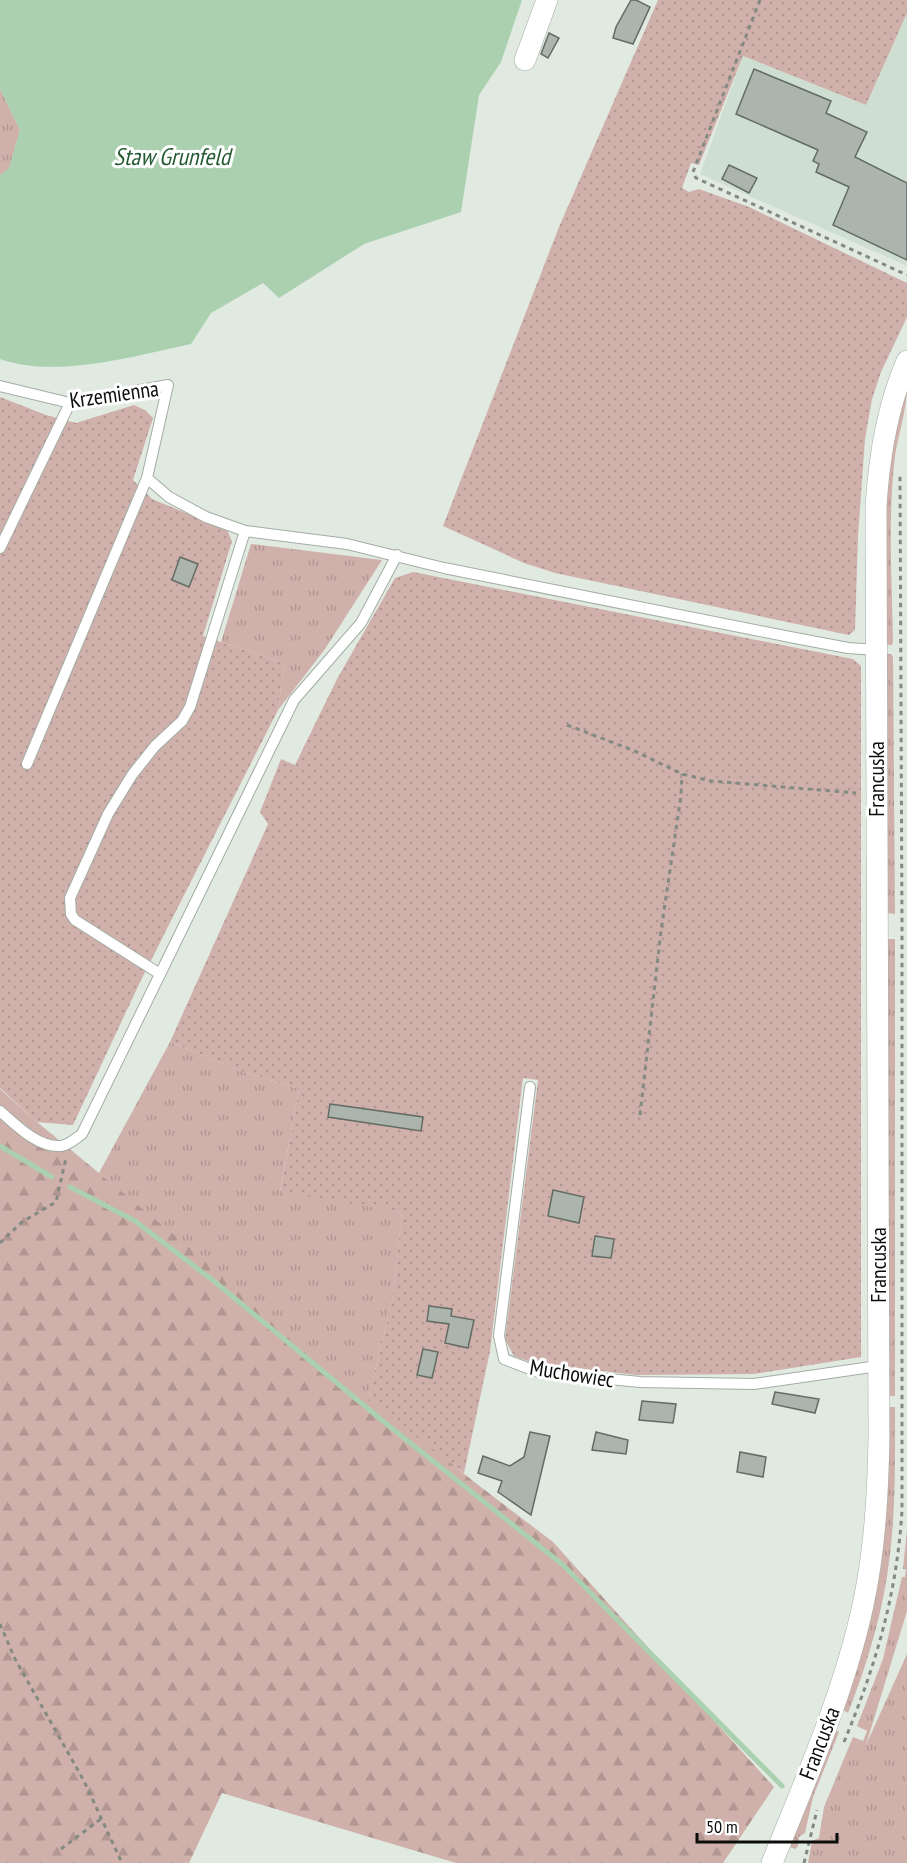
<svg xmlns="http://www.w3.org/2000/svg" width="907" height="1863" font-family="'PT Sans Narrow',sans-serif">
	<defs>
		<pattern id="grass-tufts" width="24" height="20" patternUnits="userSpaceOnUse" patternTransform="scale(1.5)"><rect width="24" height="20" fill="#d0b0aa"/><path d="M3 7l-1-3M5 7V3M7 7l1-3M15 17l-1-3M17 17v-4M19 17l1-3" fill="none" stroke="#b19691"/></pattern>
		<pattern id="forest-firs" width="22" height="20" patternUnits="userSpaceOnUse" patternTransform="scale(1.5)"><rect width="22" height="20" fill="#d0b0aa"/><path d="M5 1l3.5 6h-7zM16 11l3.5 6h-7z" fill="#b19691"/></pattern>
		<pattern id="garden-dots" width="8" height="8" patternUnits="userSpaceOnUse" patternTransform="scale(1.5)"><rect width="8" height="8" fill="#d0b0aa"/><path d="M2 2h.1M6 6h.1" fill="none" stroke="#b19691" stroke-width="1.8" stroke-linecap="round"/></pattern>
	</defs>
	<rect width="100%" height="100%" fill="#e0eae1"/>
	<polygon fill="#cedfd1" points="907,13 907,266 700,174 743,56 866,105"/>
	<g fill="url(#grass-tufts)">
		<polygon points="0,89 20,130 9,169 0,175"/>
		<path d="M907,387C907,413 896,439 894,465C888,523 892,583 893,642L892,645H886L887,491L896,428Z"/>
		<polygon points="251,544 382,560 325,649 278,710 284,663 221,642"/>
		<polygon points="886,654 891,654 893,657 895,914 886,913"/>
		<polygon points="887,939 895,939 895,1396 888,1396"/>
		<polygon points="170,1042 244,1072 299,1089 280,1191 402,1212 393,1297 368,1400 99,1173"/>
		<path d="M889,1407H895C895,1456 896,1505 890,1554C884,1609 868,1662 848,1713L842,1709C856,1671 868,1634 876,1594C888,1533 889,1470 889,1407Z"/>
		<polygon points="907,1530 907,1611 866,1745 907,1654 907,1863 808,1863 812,1841 819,1838 824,1807 853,1737 863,1741 867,1731 857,1726 883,1659 902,1577 905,1577 906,1569 903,1569"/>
		<polygon points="835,1730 839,1732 813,1797 805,1833 799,1837 798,1846 795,1849 790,1847"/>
	</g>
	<polygon fill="url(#forest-firs)" points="0,1089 37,1122 473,1481 553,1542 774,1787 723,1863 456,1863 222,1793 189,1863 0,1863"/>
	<g fill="url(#garden-dots)">
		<polygon points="658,0 907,0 907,13 866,105 743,56 699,165 691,163 682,188 689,192 699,189 749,207 907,283 907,317 881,372 872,399 865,439 858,536 855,630 849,635 555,573 524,563 443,526 559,227"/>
		<polygon points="0,397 46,415 76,423 134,405 145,410 153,418 133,480 152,499 227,530 232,541 203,636 284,663 278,710 141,980 73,1125 37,1122 0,1088"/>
		<polygon points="413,572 853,659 861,666 861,1357 754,1374 637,1375 533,1363 514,1356 505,1339 538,1080 523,1078 490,1351 464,1473 368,1400 393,1297 402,1212 280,1192 299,1089 244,1072 170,1042 268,824 260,812 281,759 295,765 337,679 395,578"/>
	</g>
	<path fill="#abd0b0" d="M0,0H522L501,62L479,95L461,212L364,244L279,298L263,283L211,313L191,344C134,356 56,379 0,359V175L9,168L20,130L0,89Z"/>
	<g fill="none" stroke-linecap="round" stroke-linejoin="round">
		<g stroke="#abd0b0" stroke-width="5">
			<polyline points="0,1146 52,1177"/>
			<polyline points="70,1187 135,1221 215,1282 389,1426 563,1565 782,1786"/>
		</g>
	</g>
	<g fill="#abb5ad" stroke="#636c64" stroke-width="1.5">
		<polygon points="631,0 636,0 650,7 633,44 613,38 616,27"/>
		<polygon points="549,33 559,38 548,58 541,54"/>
		<polygon points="754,69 831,101 826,113 867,132 855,157 907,183 907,260 833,225 849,187 816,172 819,164 813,161 818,150 736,114"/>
		<polygon points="729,165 757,178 749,193 722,179"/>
		<polygon points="180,557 198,564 189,587 172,580"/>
		<polygon points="330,1104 423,1117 421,1131 328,1117"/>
		<polygon points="553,1190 584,1197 579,1223 548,1216"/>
		<polygon points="595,1236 614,1239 611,1258 592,1256"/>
		<polygon points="429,1306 452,1309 451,1316 474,1320 468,1348 445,1343 449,1324 427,1321"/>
		<polygon points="423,1349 438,1352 432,1378 417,1375"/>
		<polygon points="775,1392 819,1399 815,1413 772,1404"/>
		<polygon points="642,1401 676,1404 673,1423 639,1420"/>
		<polygon points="530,1432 550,1436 531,1515 498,1492 502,1481 478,1473 483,1456 510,1466 524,1457"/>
		<polygon points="596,1432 628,1440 626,1454 592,1450"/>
		<polygon points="740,1452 766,1457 763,1477 737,1472"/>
	</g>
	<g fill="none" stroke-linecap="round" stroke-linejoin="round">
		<defs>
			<g id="lane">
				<polyline points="0,386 70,403 168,385 147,478 169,497 206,517 245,531 347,544 444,568 790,637 848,648 876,650"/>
				<polyline points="0,548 70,403"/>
				<polyline points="27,764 147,478"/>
				<polyline points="160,974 75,920 71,914 70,898 108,814 132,775 155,746 182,721 190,707 245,531"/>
				<polyline points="530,1087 499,1336 504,1359 538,1372 640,1382 754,1384 878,1366"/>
				<path d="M0,1111C16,1125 38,1148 61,1146C69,1145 75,1139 82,1134L294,700L361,623L397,555"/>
			</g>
			<g id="street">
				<polyline points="525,60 547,0"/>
				<path d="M772,1863C806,1779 844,1693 863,1605C875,1549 878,1493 879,1437L876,507C879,457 887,407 907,361"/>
			</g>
		</defs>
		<use href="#lane" stroke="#a3ada4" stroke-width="12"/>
		<use href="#street" stroke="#a3ada4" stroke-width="22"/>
		<g stroke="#838a83" stroke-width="3" stroke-dasharray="4.5 4.5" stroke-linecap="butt">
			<polyline points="760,0 693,172 696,178 907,275"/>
			<polyline points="567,725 635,751 682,774 711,781 856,793"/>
			<polyline points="640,1115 661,931 681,796 682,774"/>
			<polyline points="0,1243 22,1222 56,1202 66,1158"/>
			<polyline points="0,1624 14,1657 84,1781 122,1863"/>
			<path d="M844,1742C876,1665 897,1594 902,1510V927L900,476"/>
			<polyline points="61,1849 102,1818"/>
			<polyline points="804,1863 817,1810"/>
		</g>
		<use href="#lane" stroke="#fff" stroke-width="10"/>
		<use href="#street" stroke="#fff" stroke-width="21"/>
	</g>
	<g text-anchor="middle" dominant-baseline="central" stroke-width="6" stroke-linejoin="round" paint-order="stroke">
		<g font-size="22" fill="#0a0d0a" stroke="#fff">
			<text transform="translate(114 394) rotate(-8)">Krzemienna</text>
			<text transform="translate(876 779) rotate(-90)">Francuska</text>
			<text transform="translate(878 1265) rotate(-90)">Francuska</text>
			<text transform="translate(572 1373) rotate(9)">Muchowiec</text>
			<text transform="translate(819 1743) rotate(-69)">Francuska</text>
		</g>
		<g font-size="24" font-style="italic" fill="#245b32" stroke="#fff">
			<text x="172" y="156">Staw Grunfeld</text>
		</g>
	</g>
	<path d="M697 1833v9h140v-9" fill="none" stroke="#0a0d0a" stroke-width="3"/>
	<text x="706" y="1833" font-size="18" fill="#0a0d0a" stroke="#ffffff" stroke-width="4.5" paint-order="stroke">50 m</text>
</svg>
